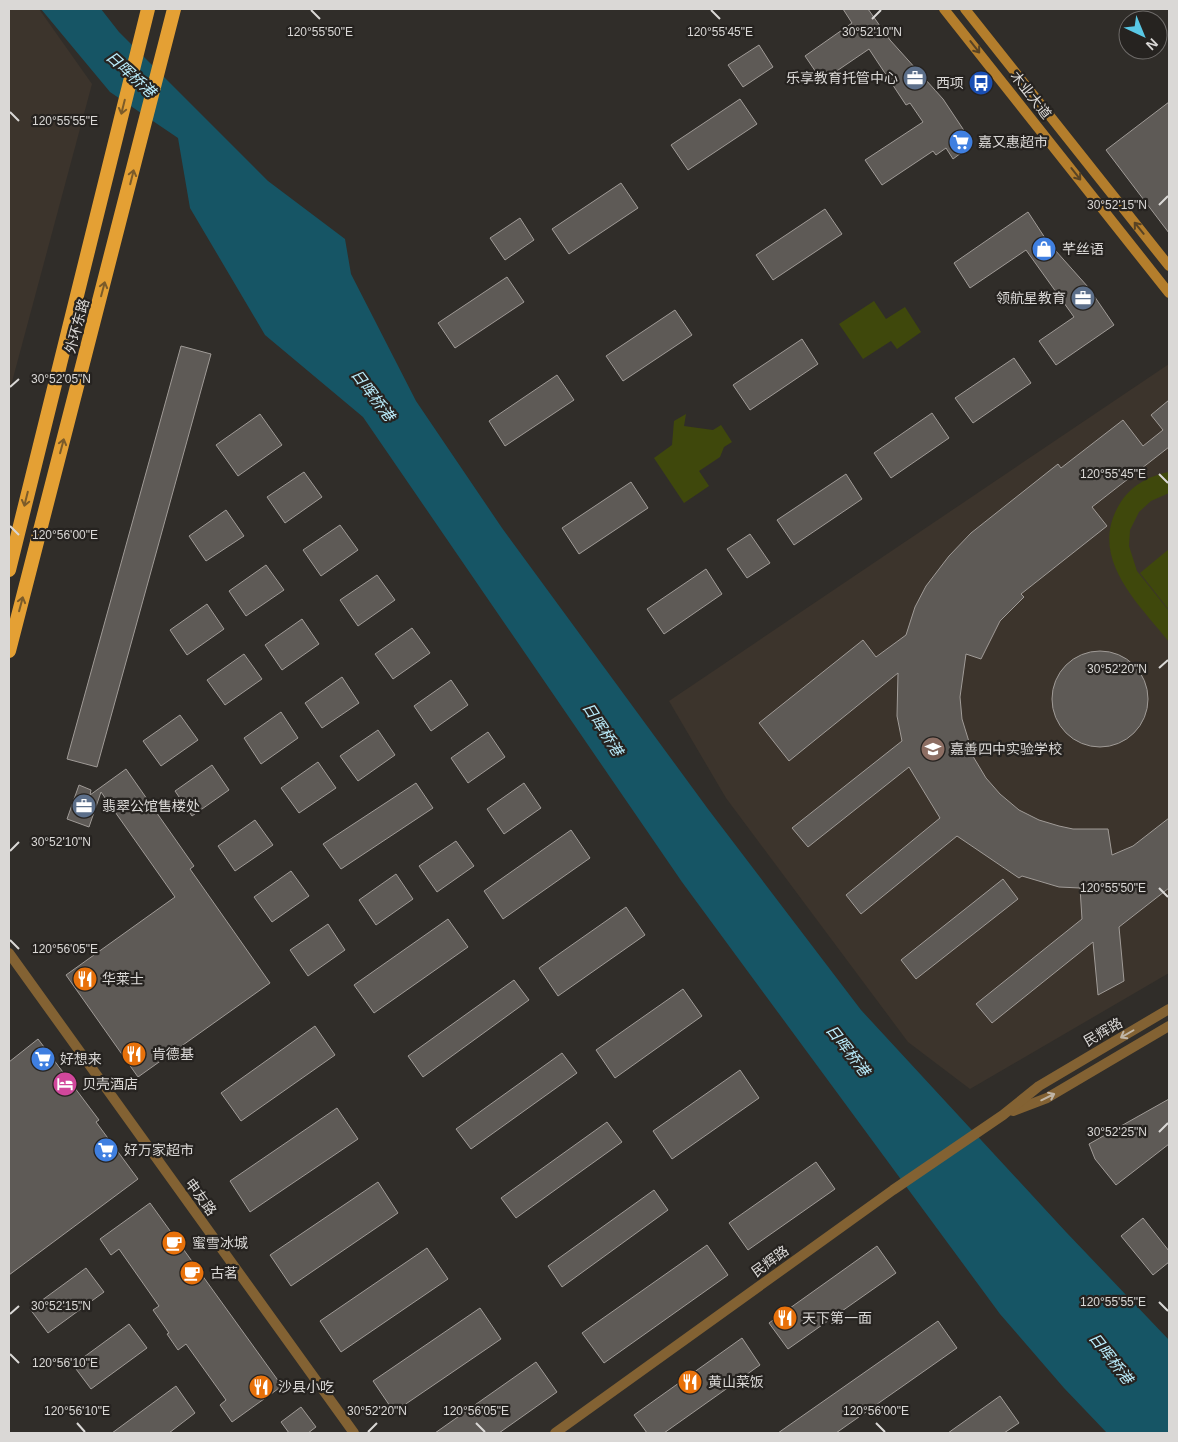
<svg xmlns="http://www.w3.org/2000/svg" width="1178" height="1442" font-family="Arial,'Noto Sans SC',sans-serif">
	<rect width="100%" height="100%" fill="#302d29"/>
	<g fill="#3c342c">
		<polygon points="9,9 39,9 92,84 9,393"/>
		<polygon points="1169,364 1169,973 970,1089 908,1042 726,798 669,701"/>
	</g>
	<g fill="#3f480c">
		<polygon points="874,301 886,319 905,307 921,332 897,349 891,341 863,359 839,324"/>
		<polygon points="686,414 684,426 713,430 721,425 732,442 724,447 720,457 699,471 709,486 684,503 654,458 672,445 674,421"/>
		<path d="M1169,472V493L1151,501L1139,512L1130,530L1129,546L1137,571L1169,611V642C1138,603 1088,558 1119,505C1130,486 1148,476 1169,472Z"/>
		<polygon points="1169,549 1169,610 1140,573"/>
	</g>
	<polygon fill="#165565" points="41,9 101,9 119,32 268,181 345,239 351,274 416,401 502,528 708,809 861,1010 1066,1232 1169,1340 1169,1433 1107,1433 1064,1388 1000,1314 682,882 363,417 265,335 190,208 178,138 110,92"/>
	<g fill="#5e5a56" stroke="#a09b97">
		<polygon points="843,9 868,9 890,40 943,99 969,138 965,150 953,159 946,148 936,155 933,151 882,185 865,160 923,122 910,103 906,105 869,49 822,81 805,56 852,23"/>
		<polygon points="759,45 773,67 743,87 728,65"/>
		<polygon points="740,99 757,124 688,170 671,145"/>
		<polygon points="1169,102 1169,233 1106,150"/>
		<polygon points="621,183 638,208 569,254 552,229"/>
		<polygon points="825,209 842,234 773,280 756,255"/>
		<polygon points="1028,212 1047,241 1088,287 1114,325 1056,365 1039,341 1074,317 1026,250 970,288 954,263"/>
		<polygon points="520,218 534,240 505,260 490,238"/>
		<polygon points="507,277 524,302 455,348 438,323"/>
		<polygon points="675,310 692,335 623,381 606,356"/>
		<polygon points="802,339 818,364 750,410 733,385"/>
		<polygon points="181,346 211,354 97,767 67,759"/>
		<polygon points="1014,358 1031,383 973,423 955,398"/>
		<polygon points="557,375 574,400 505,446 489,421"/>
		<polygon points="1169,400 1169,447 1092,507 1107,526 1021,594 1024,597 1000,621 981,659 966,654 960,697 962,719 974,758 986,778 1000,794 1019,810 1039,820 1059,826 1073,829 1108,829 1112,855 1133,846 1169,818 1169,888 1119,927 1124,981 1098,995 1093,942 992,1023 976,1004 1082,919 1080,888 1059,887 1022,876 1019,878 957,836 861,914 846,895 940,818 909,767 808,847 792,828 902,741 897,716 898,673 789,761 759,723 863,640 876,657 906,635 915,607 926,586 949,556 971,533 1058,464 1061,468 1123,420 1143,446 1163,430 1151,415"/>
		<polygon points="932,413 949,438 891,478 874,453"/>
		<polygon points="260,414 282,445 238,476 216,445"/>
		<polygon points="304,472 322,497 285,523 267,497"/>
		<polygon points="846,474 862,499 794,545 777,520"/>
		<polygon points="631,482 648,508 579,554 562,528"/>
		<polygon points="226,510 244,536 206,561 189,536"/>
		<polygon points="340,525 358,550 321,576 303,550"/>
		<polygon points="750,534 770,563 747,578 727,549"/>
		<polygon points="266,565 284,590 246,616 229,591"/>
		<polygon points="706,569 722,594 664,634 647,609"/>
		<polygon points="377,575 395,600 358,626 340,600"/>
		<polygon points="207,604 224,629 187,655 170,630"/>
		<polygon points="302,619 319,644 282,670 265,645"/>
		<polygon points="412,628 430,653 393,679 375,654"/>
		<circle cx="1100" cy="699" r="48"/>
		<polygon points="244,654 262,679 225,705 207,680"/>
		<polygon points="342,677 359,703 322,728 305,703"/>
		<polygon points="451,680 468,705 431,731 414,706"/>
		<polygon points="281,712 298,738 261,764 244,738"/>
		<polygon points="180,715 198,740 161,766 143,741"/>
		<polygon points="378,730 395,755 358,781 340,756"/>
		<polygon points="488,732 505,757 468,783 451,758"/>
		<polygon points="318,762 336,788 299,813 281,788"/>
		<polygon points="212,765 229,790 192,816 175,791"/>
		<polygon points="126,769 194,866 190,869 270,983 138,1077 66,975 175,897 101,792 89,827 67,819 79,785 91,790 90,795"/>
		<polygon points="416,783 433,808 341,869 323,844"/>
		<polygon points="524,783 541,808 504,834 487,809"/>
		<polygon points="255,820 273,845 235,871 218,846"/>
		<polygon points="571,830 590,858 503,919 484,891"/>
		<polygon points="456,841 474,866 437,892 419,866"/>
		<polygon points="291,871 309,896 272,922 254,897"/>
		<polygon points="396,874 413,899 376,925 359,900"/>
		<polygon points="1003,879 1018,899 916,979 901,960"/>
		<polygon points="626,907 645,935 558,996 539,968"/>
		<polygon points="448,919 468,947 374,1013 354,985"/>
		<polygon points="328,924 345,950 308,976 290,950"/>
		<polygon points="514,980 529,1000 423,1077 408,1056"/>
		<polygon points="683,989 702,1016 615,1078 596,1050"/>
		<polygon points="315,1026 335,1055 241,1121 221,1093"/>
		<polygon points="38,1039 99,1120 96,1122 138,1179 9,1275 9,1062"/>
		<polygon points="562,1053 577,1073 471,1149 456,1129"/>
		<polygon points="740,1070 759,1098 672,1159 653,1131"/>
		<polygon points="1169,1099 1169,1144 1116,1185 1095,1159 1089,1144"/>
		<polygon points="337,1108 358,1139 250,1212 230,1181"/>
		<polygon points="607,1122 622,1142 516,1218 501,1198"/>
		<polygon points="816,1162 835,1189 748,1250 729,1223"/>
		<polygon points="378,1182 398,1213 291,1286 270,1255"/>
		<polygon points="654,1190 668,1210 562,1287 548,1266"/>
		<polygon points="150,1203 282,1386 232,1422 220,1405 226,1400 186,1344 178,1350 167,1334 169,1333 153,1310 159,1306 119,1249 111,1255 100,1239"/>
		<polygon points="1143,1218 1169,1251 1169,1262 1153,1275 1121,1236"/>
		<polygon points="707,1245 728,1275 604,1363 582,1333"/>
		<polygon points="877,1246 896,1273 788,1349 769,1323"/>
		<polygon points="427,1248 448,1279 341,1352 320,1321"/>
		<polygon points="86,1268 104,1292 48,1333 30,1309"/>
		<polygon points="480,1308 501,1339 394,1412 373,1381"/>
		<polygon points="938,1321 957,1348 836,1433 778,1433"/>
		<polygon points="129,1324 147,1348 91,1389 73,1365"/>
		<polygon points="742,1338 760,1365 664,1433 647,1433 634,1415"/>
		<polygon points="536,1362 557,1392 499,1433 435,1433"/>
		<polygon points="176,1386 195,1413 169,1433 112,1433"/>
		<polygon points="1000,1396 1019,1423 1004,1433 948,1433"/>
		<polygon points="301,1407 316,1427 308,1433 289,1433 281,1422"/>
	</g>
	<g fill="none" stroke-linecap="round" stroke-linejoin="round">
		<g stroke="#836233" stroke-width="10">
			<polyline points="9,953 354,1433"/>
			<polyline points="1013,1111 1047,1098 1169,1026"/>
			<polyline points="555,1433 893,1190 1003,1115 1039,1086 1169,1009"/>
		</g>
		<g stroke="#b47e2c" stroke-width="10">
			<polyline points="944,9 1169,293"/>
			<polyline points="965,9 1169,266"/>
		</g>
		<g stroke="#e4a034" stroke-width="14">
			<polyline points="9,570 148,9"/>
			<polyline points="9,651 174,9"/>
		</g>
	</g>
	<defs><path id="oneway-shaft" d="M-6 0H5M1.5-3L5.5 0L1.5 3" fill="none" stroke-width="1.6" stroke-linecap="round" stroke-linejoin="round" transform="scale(1.25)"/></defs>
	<g stroke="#584324">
		<use href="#oneway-shaft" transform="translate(975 47) rotate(52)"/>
		<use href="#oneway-shaft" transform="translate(1076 174) rotate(52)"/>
		<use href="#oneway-shaft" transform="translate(1139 228) rotate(-129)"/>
	</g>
	<g stroke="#7b5b29">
		<use href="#oneway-shaft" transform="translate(123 107) rotate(104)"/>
		<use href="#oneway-shaft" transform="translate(132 177) rotate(-76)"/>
		<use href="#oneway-shaft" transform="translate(103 289) rotate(-75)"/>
		<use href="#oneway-shaft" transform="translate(62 446) rotate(-75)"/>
		<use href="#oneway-shaft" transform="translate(26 499) rotate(104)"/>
		<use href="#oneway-shaft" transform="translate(21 604) rotate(-75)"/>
	</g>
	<g stroke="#c0b5a5">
		<use href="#oneway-shaft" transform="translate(1127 1034) rotate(150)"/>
		<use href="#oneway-shaft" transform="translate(1048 1097) rotate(-26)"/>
	</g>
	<path fill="none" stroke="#dad8d6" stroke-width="2" d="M311,10L320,19M711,10L720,19M872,19L881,10M10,112L19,121M1159,205L1168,196M10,387L19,379M1159,474L1168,483M10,526L19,535M1159,668L1168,660M10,851L19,842M1159,888L1168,897M10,940L19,949M1159,1132L1168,1123M1159,1302L1168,1311M10,1314L19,1306M10,1354L19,1363M77,1423L85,1432M476,1423L485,1432M876,1423L885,1432M368,1432L377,1423"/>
	<defs>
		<symbol id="office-disc" viewBox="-11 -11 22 22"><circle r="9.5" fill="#5c6f8a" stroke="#262320"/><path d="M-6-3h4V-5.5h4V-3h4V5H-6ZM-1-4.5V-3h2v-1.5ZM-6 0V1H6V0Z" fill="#fff"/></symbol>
		<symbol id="bus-disc" viewBox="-11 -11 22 22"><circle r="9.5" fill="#1a4fb4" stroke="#262320"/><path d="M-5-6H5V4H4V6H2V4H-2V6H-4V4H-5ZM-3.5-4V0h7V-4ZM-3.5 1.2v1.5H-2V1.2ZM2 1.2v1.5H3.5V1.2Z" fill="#fff"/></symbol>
		<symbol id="supermarket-disc" viewBox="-11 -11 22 22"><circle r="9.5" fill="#3f7fe0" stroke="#262320"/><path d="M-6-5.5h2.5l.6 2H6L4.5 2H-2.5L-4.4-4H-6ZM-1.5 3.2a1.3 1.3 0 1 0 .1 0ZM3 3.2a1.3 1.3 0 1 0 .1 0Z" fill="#fff"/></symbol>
		<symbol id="shop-disc" viewBox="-11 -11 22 22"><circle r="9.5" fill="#3f7fe0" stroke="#262320"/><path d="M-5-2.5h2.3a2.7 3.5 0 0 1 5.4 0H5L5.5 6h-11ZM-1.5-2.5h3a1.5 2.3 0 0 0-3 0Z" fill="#fff"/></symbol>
		<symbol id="school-disc" viewBox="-11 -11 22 22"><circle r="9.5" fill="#8d6e63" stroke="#262320"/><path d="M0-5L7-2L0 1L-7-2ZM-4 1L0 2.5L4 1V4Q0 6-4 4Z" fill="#fff"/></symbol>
		<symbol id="restaurant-disc" viewBox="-11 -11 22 22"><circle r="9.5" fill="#e8710a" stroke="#262320"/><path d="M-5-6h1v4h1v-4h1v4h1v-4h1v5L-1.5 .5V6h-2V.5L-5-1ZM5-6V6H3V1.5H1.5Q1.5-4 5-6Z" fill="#fff"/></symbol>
		<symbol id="hotel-disc" viewBox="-11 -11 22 22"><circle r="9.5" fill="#d1479c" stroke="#262320"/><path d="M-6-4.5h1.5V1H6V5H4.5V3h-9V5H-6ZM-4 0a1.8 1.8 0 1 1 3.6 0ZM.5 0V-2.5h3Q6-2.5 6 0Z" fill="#fff"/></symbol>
		<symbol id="cafe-disc" viewBox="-11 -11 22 22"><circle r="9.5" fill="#e8710a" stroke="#262320"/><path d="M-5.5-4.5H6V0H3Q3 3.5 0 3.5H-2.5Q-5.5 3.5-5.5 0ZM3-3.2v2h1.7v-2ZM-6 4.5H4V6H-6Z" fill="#fff"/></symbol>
	</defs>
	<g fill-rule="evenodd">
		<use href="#office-disc" x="901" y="64" width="28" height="28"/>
		<use href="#bus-disc" x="967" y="69" width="28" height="28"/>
		<use href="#supermarket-disc" x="947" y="128" width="28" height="28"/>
		<use href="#shop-disc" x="1030" y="235" width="28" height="28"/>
		<use href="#office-disc" x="1069" y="284" width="28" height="28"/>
		<use href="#school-disc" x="919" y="735" width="28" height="28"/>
		<use href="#office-disc" x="70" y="792" width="28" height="28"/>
		<use href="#restaurant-disc" x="71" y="965" width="28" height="28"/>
		<use href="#restaurant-disc" x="120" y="1040" width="28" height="28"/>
		<use href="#supermarket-disc" x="29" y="1045" width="28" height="28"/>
		<use href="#hotel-disc" x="51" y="1070" width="28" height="28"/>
		<use href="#supermarket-disc" x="92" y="1136" width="28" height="28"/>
		<use href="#cafe-disc" x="160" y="1229" width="28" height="28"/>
		<use href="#cafe-disc" x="178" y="1259" width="28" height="28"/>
		<use href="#restaurant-disc" x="771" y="1304" width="28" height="28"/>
		<use href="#restaurant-disc" x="676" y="1368" width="28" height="28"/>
		<use href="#restaurant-disc" x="247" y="1373" width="28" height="28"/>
	</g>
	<g text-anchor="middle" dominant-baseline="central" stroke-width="4.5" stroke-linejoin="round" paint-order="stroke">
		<g font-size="14" fill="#dad8d6" stroke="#262320" text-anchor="start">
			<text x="898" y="78" text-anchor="end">乐享教育托管中心</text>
			<text x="964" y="83" text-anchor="end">西项</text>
			<text x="978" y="142">嘉又惠超市</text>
			<text x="1062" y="249">芊丝语</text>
			<text x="1066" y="298" text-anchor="end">领航星教育</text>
			<text x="950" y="749">嘉善四中实验学校</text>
			<text x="102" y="806">翡翠公馆售楼处</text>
			<text x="102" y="979">华莱士</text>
			<text x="152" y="1054">肯德基</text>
			<text x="60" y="1059">好想来</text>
			<text x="82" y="1084">贝壳酒店</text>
			<text x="124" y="1150">好万家超市</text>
			<text x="192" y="1243">蜜雪冰城</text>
			<text x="210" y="1273">古茗</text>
			<text x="802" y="1318">天下第一面</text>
			<text x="708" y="1382">黄山菜饭</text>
			<text x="278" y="1387">沙县小吃</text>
		</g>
		<g font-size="14" fill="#dad8d6" stroke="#262320">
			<text transform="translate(1031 95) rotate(52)">木业大道</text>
			<text transform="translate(77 326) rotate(-75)">外环东路</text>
			<text transform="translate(1103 1032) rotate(-30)">民辉路</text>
			<text transform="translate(201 1197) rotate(54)">申友路</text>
			<text transform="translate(770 1261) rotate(-36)">民辉路</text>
		</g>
		<g font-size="15" font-style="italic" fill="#bbeefd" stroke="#262320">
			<text transform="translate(131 74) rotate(42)">日晖桥港</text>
			<text transform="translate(373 395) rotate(53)">日晖桥港</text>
			<text transform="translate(603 729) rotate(57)">日晖桥港</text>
			<text transform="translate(848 1050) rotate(52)">日晖桥港</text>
			<text transform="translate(1111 1358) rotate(52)">日晖桥港</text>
		</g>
	</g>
	<g font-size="12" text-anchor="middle" fill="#dad8d6" stroke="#262320" stroke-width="4.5" stroke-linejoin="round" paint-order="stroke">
		<text x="872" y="36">30°52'10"N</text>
		<text x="320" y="36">120°55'50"E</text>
		<text x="720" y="36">120°55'45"E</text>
		<text x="65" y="125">120°55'55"E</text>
		<text x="1117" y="209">30°52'15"N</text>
		<text x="61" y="383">30°52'05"N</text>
		<text x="1113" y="478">120°55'45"E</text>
		<text x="65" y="539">120°56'00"E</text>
		<text x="1117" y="673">30°52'20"N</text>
		<text x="61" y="846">30°52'10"N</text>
		<text x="1113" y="892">120°55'50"E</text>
		<text x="65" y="953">120°56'05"E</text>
		<text x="1117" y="1136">30°52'25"N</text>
		<text x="1113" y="1306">120°55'55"E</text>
		<text x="61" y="1310">30°52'15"N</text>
		<text x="65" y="1367">120°56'10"E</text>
		<text x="77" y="1415">120°56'10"E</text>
		<text x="476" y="1415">120°56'05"E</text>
		<text x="876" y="1415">120°56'00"E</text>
		<text x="377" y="1415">30°52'20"N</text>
	</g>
	<rect width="1178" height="1442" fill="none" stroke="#dad8d6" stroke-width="20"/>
	<g transform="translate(1143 35) rotate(136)"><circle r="24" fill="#262320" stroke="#6e6b69"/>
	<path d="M0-4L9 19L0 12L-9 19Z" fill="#59c8e5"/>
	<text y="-8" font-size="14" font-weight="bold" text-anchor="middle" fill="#dad8d6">N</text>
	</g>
</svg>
